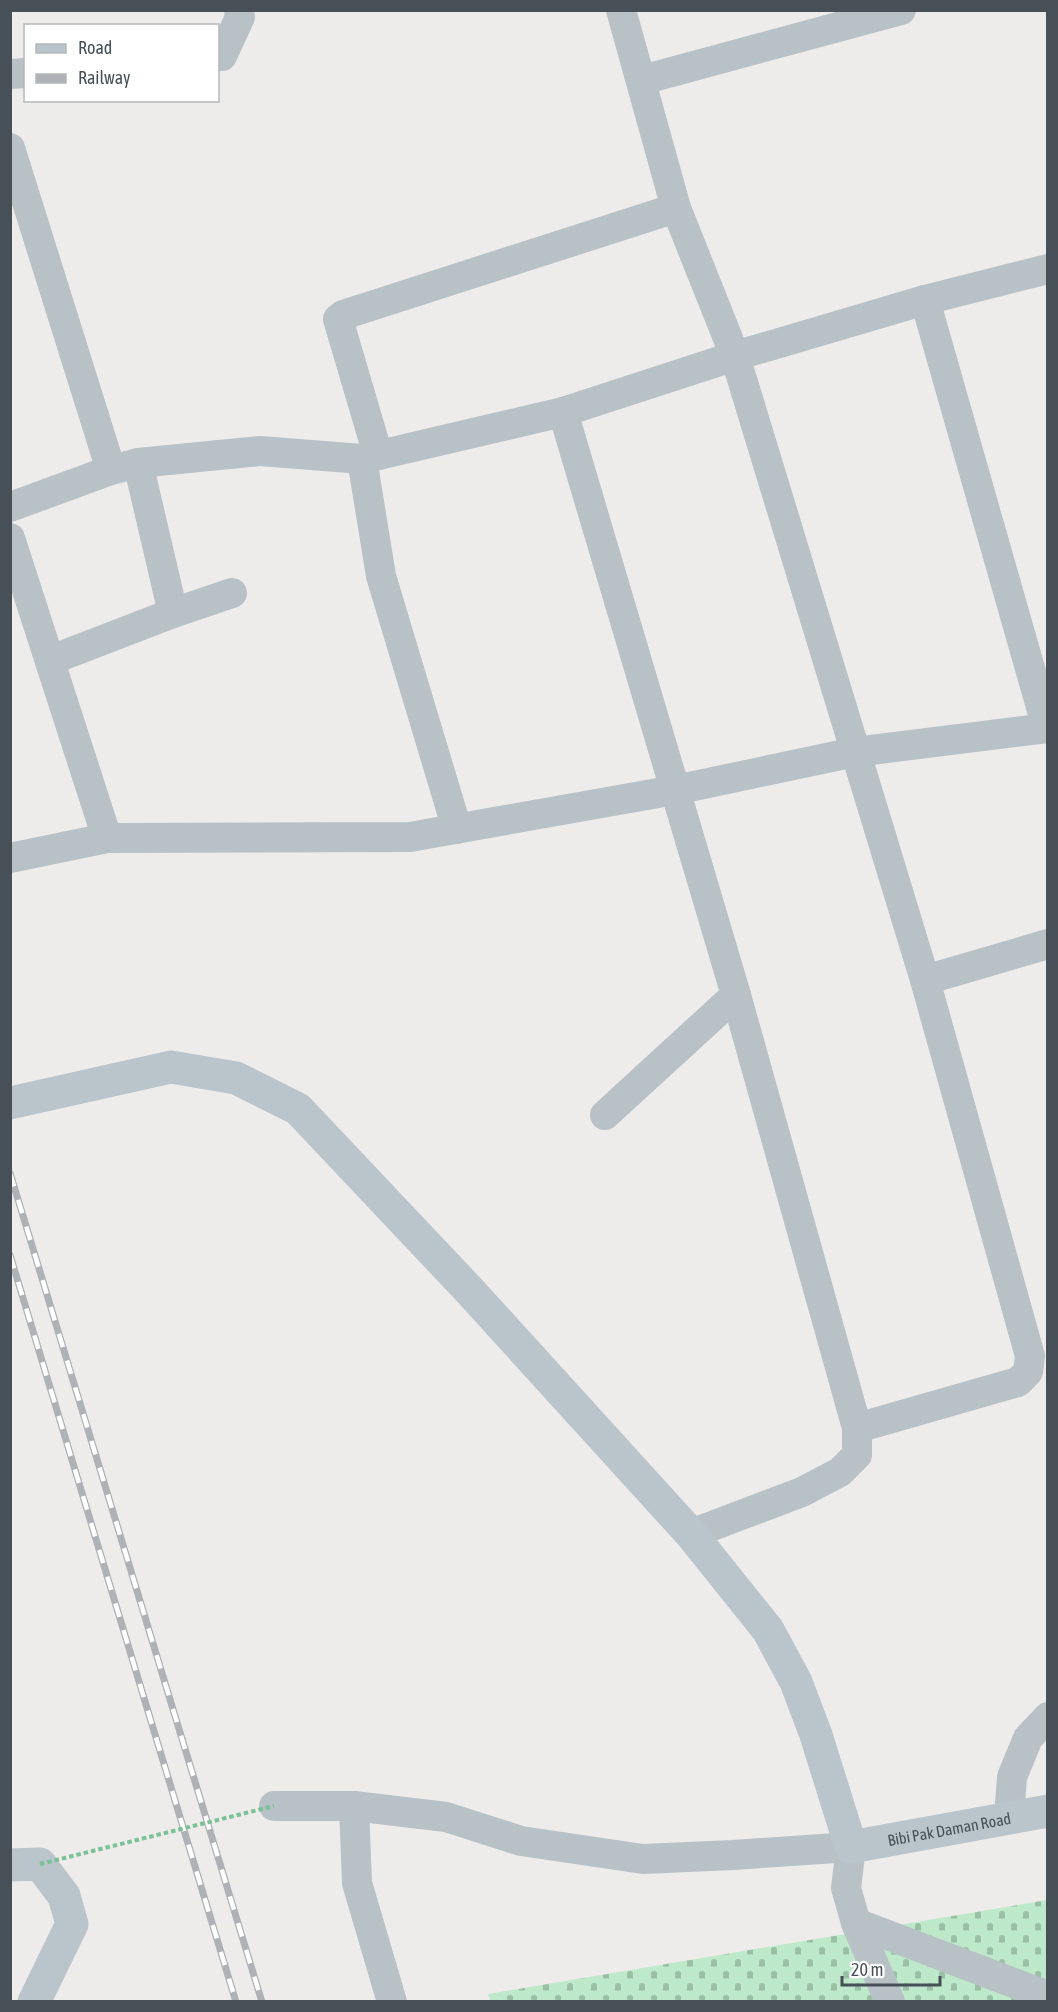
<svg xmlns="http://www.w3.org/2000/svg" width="1058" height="2012" font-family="'Asap Condensed',sans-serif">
	<defs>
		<pattern id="cemetery-stones" width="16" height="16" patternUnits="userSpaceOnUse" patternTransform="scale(1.5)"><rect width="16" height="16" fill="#bde8c9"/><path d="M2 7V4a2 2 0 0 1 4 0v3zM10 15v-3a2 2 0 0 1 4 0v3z" fill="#9bbea6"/></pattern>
	</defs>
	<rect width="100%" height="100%" fill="#eeebeb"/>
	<polygon fill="url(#cemetery-stones)" points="1047,1900 1047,2001 491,2002 488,1994"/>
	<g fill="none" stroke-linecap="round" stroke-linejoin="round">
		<g stroke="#b8c1c6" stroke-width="30">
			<polyline points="621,10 676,208 735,356 925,980 1030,1356 1028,1372 1018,1382 857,1428"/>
			<polyline points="218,56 222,56 240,17 239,10"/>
			<polyline points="10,74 26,73"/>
			<polyline points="642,80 901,10"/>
			<polyline points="10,148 111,470"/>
			<polyline points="925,300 1047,728"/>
			<polyline points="563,412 736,995 857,1428 857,1455 840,1472 802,1492 691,1534"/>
			<polyline points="378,455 338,319 343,315 676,208"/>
			<polyline points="362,459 381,576 457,829"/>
			<polyline points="138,463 173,613"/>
			<polyline points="10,507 111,470 138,463 260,451 362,459 563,412 735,356 925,300 1048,269"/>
			<polyline points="10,538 107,838"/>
			<polyline points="51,660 173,613 232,593"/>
			<polyline points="10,858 107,838 410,837 675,790 855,752 1048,728"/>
			<polyline points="925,980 1048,944"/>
			<polyline points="605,1115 736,995"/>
			<polyline points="274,1806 354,1806 446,1817 521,1841 643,1859 733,1855 851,1847 846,1888 856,1923 890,2002"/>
			<polyline points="354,1806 357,1883 392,2002"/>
			<polyline points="1009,1817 1012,1777 1028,1738 1048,1717"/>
			<polyline points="856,1923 1048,1996"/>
		</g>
		<g stroke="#b9c4cb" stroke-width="33">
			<path id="s1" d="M10,1103L171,1067L236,1078L298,1109L469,1290L691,1534L768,1630L796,1682L816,1735L851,1847L1048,1811"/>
			<polyline points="10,1865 40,1864 64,1896 72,1924 34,2002"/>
		</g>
		<defs>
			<g id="rail">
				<polyline points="10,1173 262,2002"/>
				<polyline points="10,1255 236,2002"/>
			</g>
		</defs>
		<use href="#rail" stroke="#aeb1b5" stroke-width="7"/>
		<use href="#rail" stroke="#fff" stroke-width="4.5" stroke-dasharray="14" stroke-linecap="butt"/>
		<polyline stroke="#7ac196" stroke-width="4" stroke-dasharray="4.5 3" stroke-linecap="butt" points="40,1864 274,1806"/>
	</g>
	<g text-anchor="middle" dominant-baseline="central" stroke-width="6" stroke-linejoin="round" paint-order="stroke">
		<g font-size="16" fill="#465056" stroke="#fff">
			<text stroke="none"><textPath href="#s1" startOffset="1335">Bibi Pak Daman Road</textPath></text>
		</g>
	</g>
	<rect width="1058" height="2012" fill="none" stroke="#465056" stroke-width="24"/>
	<rect x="24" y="24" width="195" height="78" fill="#ffffff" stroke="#b5b9bb" stroke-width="1.5"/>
	<rect x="36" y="44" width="30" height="9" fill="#b9c4cb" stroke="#b5b9bb" stroke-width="1.5"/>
	<text x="78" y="54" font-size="18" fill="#465056">Road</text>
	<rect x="36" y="74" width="30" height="9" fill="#aeb1b5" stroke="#b5b9bb" stroke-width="1.5"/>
	<text x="78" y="84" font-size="18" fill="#465056">Railway</text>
	<path d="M842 1976v9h98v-9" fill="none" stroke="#465056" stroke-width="3"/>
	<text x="851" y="1976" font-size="18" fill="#465056" stroke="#ffffff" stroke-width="4.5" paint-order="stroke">20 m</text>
</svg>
